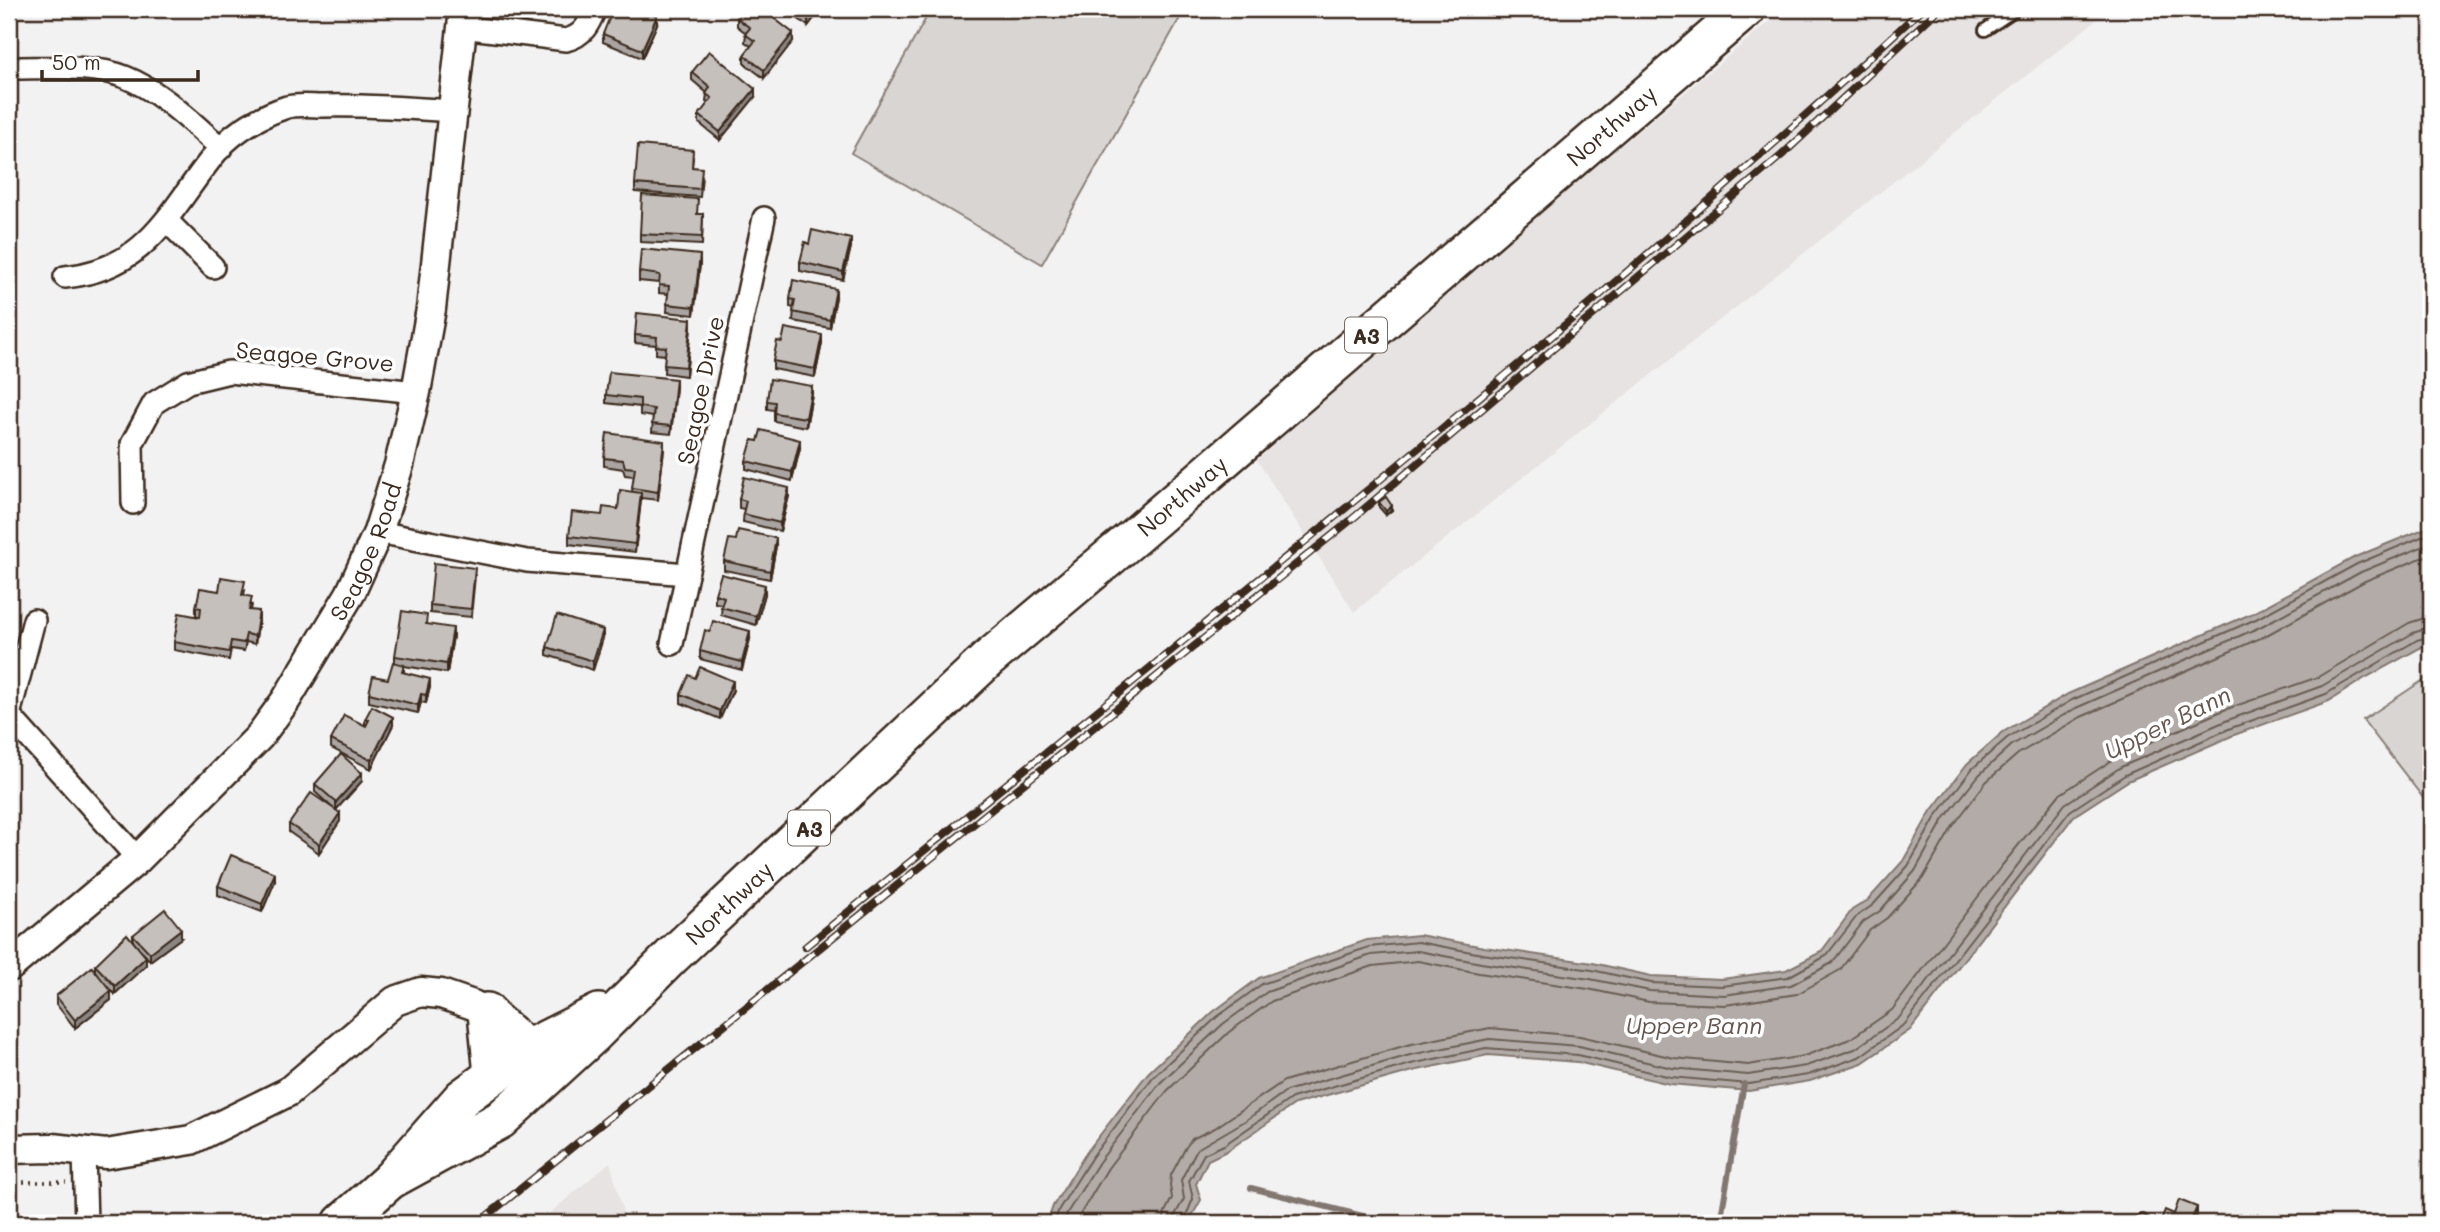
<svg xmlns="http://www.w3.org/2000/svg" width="2440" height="1232" font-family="Mali,sans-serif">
	<rect width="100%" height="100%" fill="#f3f2f2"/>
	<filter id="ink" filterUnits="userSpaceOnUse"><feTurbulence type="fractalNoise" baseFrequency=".0143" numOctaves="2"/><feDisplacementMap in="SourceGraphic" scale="14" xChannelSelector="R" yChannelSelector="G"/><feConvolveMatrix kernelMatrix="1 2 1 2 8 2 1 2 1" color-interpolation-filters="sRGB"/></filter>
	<g filter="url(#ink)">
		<g fill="#e6e3e2">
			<polygon points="1784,9 2110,9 1354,612 1257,460 1487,258"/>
			<polygon points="610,1162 626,1223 538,1223"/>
		</g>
		<g fill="#d8d5d2" stroke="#8a8078" stroke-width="2">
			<polygon points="931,9 1185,9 1042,264 851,153"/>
			<polygon points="2431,675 2431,808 2363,720"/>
		</g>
		<polygon fill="#b2aba7" stroke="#827770" stroke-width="2" points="2431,526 2431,642 2365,678 2329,701 2234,735 2128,781 2074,816 1910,1030 1862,1063 1810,1081 1749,1091 1670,1084 1577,1062 1488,1055 1413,1071 1295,1104 1227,1151 1208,1160 1196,1184 1201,1200 1188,1223 1047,1223 1053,1206 1086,1153 1148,1073 1213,1012 1259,978 1367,940 1419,935 1484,947 1593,963 1651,976 1722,979 1786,970 1821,952 1852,910 1868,900 1903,861 1931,811 1967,764 2003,732 2068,694 2253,613 2355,557"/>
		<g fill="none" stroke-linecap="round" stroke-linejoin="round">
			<g stroke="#6b5e55" stroke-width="2">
				<polyline points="1054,1223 1059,1209 1092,1157 1153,1077 1217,1017 1262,984 1369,947 1418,942 1482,954 1592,970 1651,983 1722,986 1788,977 1826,956 1857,916 1873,905 1908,866 1937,815 1972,769 2007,738 2072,700 2256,619 2357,564 2431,533"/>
				<polyline points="1064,1223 1067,1213 1099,1162 1160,1083 1223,1024 1267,992 1371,955 1418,951 1481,963 1590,979 1650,991 1724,995 1791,985 1832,963 1863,922 1880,911 1915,871 1944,819 1979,775 2012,745 2076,708 2260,627 2361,572 2431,543"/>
				<polyline points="1075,1223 1108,1168 1167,1091 1229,1032 1272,1001 1373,966 1418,961 1479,973 1588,989 1649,1002 1725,1005 1797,994 1840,970 1870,930 1887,918 1923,878 1953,826 1986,782 2018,754 2081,717 2265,636 2365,581 2431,554"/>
				<polyline points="1163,1223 1165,1212 1172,1198 1170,1186 1171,1175 1186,1147 1192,1139 1215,1128 1284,1081 1407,1045 1490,1028 1580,1036 1674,1058 1748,1065 1804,1056 1850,1039 1892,1010 2000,868 2059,795 2117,757 2224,710 2318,677 2409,623 2431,616"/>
				<polyline points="1174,1223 1175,1215 1184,1199 1181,1180 1197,1149 1245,1121 1286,1091 1410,1055 1489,1039 1579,1046 1672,1068 1748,1075 1806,1066 1855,1049 1899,1018 2065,804 2121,767 2228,720 2322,686 2413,633 2431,627"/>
				<polyline points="1183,1223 1193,1199 1189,1181 1204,1154 1224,1145 1292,1098 1411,1064 1486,1048 1578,1055 1671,1077 1749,1084 1808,1075 1859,1057 1905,1024 2070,811 2125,775 2231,728 2326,694 2417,640 2431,636"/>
			</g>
			<g stroke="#827770" stroke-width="6">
				<polyline points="1251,1188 1391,1223"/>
				<polyline points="1720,1223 1744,1084"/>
			</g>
			<defs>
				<g id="lane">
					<polyline points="1985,30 2016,9"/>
					<polyline points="2141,1223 2142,1221"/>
				</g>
				<g id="street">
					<path d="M462,27L566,40C583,36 589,24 595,9"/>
					<path d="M18,68C49,68 96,65 125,77C162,92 191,122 221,148"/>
					<polyline points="167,221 213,267"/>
					<path d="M65,277C152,268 170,207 219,149C236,130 262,115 287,107C298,104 312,106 324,106C367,105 410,108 452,111"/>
					<polyline points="133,503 132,444 154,403 188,382 229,372 416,392"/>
					<polyline points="378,532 527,561 687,574"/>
					<polyline points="34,620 9,715 138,859"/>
					<polyline points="672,644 764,218"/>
					<polyline points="84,1152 86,1223"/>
				</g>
				<g id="secondary">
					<path id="s1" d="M9,967L138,859L259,737L286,700L350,594L378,532L399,465L416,392L431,309L464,9"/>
					<polyline points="9,1149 52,1148 106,1154 191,1140 288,1092 395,1001 421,992 441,994 473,1005 497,1017 547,1060"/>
				</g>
				<g id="highway">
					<polyline points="487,1012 493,1075"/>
					<path id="s2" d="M390,1180L500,1120L594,1034L672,956L987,660L1135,536L1746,9"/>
					<polyline points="342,1223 390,1180 462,1098 533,1046 599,1013"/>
				</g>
			</defs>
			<use href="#lane" stroke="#3b2a1e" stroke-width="16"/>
			<use href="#street" stroke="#3b2a1e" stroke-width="26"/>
			<use href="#secondary" stroke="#3b2a1e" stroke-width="33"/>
			<use href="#highway" stroke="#3b2a1e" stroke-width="42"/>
			<polyline stroke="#3b2a1e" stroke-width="3.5" stroke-dasharray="2 5" stroke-linecap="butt" points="9,1182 66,1182"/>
			<use href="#lane" stroke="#fff" stroke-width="10"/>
			<use href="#street" stroke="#fff" stroke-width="21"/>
			<use href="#secondary" stroke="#fff" stroke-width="28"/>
			<use href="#highway" stroke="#fff" stroke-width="37"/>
			<defs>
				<g id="rail">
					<path d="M805,947C1182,641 1566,339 1922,9"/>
					<polyline points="478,1223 1351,520 1782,155 1939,9"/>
				</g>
			</defs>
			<use href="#rail" stroke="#3b2a1e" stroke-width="8"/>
			<use href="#rail" stroke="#fff" stroke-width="5" stroke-dasharray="16" stroke-linecap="butt"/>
		</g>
		<g fill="#aaa5a3" stroke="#3b2a1e" stroke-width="2">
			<polygon points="508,9 548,9 546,19 508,14"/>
			<polygon points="789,9 821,9 808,26 789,12"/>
			<polygon points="737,18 793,41 764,78 744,63 744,55 751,46 745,42 746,33 737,26"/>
			<polygon points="657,24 642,58 603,42 603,34"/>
			<polygon points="692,72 755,97 720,140 699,123 699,115 708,103 706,102 707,93 692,80"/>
			<polygon points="693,158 692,167 702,176 700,197 635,192 635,184"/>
			<polygon points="703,214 702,245 640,242 640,234"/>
			<polygon points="809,244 851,247 843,280 800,271 800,262"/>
			<polygon points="700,264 694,315 667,312 668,294 659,293 659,283 639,281 639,272"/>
			<polygon points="836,297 830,328 793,321 794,308 790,307 790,299"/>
			<polygon points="691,327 686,376 664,373 665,355 656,354 656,345 635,343 635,335"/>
			<polygon points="782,342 822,343 815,377 773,369 773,361"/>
			<polygon points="676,387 671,434 652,432 653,417 640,415 640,407 606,403 606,395"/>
			<polygon points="812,394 806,427 774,421 774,410 767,409 767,401"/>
			<polygon points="800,448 792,481 746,469 746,461"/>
			<polygon points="664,449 658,500 641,498 635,552 569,544 569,536 602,515 618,509 632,492 634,476 625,475 623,469 604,466 604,458"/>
			<polygon points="789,496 780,531 743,522 744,509 739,508 739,499"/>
			<polygon points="1379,502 1392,510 1386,515 1379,507"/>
			<polygon points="776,546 770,579 724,570 724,561"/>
			<polygon points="475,576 471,617 430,613 430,605"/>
			<polygon points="245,590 244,595 252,605 251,610 259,619 255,644 246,642 244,651 231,649 229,660 174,650 174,642 200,617 196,615 196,607 219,591"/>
			<polygon points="715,594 765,594 756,625 721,615 722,604 715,603"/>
			<polygon points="427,624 453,636 447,673 404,666 404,672 430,687 426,703 421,702 418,713 369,702 369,693 388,679 395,662 395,656"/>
			<polygon points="603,638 593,670 547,655 547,647"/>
			<polygon points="750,639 742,670 700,659 700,651"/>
			<polygon points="733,690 720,719 681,703 681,694"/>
			<polygon points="365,719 393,725 371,769 331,748 331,740 365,726"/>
			<polygon points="362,781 336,810 340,821 319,853 289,832 289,824 335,810 315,792 315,784"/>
			<polygon points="275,881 262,912 218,895 218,886"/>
			<polygon points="133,935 181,938 150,961 143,953 146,965 115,994 110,990 111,1000 75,1028 56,1004 56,996 95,970 95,965 133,941"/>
		</g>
		<g fill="#8b8684" stroke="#3b2a1e" stroke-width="2">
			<polygon points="814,9 821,9 808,26 808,18"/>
			<polygon points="657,16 657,24 642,58 642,50"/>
			<polygon points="793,33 793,41 764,78 764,70"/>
			<polygon points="755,89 755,97 720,140 720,132"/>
			<polygon points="851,239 851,247 843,280 843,272"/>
			<polygon points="700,255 700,264 694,315 694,307"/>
			<polygon points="836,289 836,297 830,328 830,320"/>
			<polygon points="691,319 691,327 686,376 686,367"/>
			<polygon points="822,335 822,343 815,377 815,369"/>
			<polygon points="676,379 676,387 671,434 671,426"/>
			<polygon points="812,386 812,394 806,427 806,418"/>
			<polygon points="800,440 800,448 792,481 792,472"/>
			<polygon points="664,441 664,449 658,500 658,492"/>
			<polygon points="789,488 789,496 780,531 780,523"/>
			<polygon points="641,493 641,501 635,552 635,544"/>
			<polygon points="1392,506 1392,510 1386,515 1386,511"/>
			<polygon points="776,538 776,546 770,579 770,571"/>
			<polygon points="765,585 765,594 756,625 756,616"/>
			<polygon points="259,611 259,619 255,644 255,636"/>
			<polygon points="453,628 453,636 447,673 447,664"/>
			<polygon points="603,630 603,638 593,670 593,661"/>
			<polygon points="750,631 750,639 742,670 742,662"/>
			<polygon points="430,679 430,687 426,703 426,695"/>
			<polygon points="733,681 733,690 720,719 720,711"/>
			<polygon points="421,694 421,702 418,713 418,705"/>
			<polygon points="393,717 393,725 371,769 371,760"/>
			<polygon points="362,773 362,781 336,810 336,802"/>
			<polygon points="340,813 340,821 319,853 319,844"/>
			<polygon points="275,873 275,881 262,912 262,904"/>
			<polygon points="181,929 181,938 150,961 150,953"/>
			<polygon points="146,957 146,965 115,994 115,986"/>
			<polygon points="111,991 111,1000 75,1028 75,1020"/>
			<polygon points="2197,1207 2197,1215 2194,1223 2191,1221"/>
		</g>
		<g fill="#c6c0bd" stroke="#3b2a1e" stroke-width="2">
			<polygon points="532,9 547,9 546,11"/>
			<polygon points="613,9 639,9 657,16 642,50 603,34"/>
			<polygon points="745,9 762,9 793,33 764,70 744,55 755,41 745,34 750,28 737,18"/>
			<polygon points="795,9 814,9 808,18"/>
			<polygon points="709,51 755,89 720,132 699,115 712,98 706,94 710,87 692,72"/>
			<polygon points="638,145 693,150 692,167 702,168 700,189 635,184"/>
			<polygon points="642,195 698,199 697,214 703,214 702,237 640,234"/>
			<polygon points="812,230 851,239 843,272 800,262 805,242 809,244"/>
			<polygon points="641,249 700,255 694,307 667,304 669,286 659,285 660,275 639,272"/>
			<polygon points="793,280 836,289 830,320 793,312 795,300 790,299"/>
			<polygon points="637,313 691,319 686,367 664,365 666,347 656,346 657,337 635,335"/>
			<polygon points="785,328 822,335 815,369 773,361 777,341 782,342"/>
			<polygon points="609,372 676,379 671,426 652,424 654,409 640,407 640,399 606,395"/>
			<polygon points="770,379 812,386 806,418 774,413 775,402 767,401"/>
			<polygon points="761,430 800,440 792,472 746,461 752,440 758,441"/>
			<polygon points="607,433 664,441 658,492 632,488 635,468 625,467 623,460 604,458"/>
			<polygon points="744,477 789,488 780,523 743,514 746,501 739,499"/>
			<polygon points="620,490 641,493 635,544 569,536 572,512 602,515 603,507 618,509"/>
			<polygon points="1386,497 1392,506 1386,511 1379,502"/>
			<polygon points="738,530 776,538 770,571 724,561 729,539 736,540"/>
			<polygon points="434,563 475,568 471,609 430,605"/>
			<polygon points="721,574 765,585 756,616 721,607 724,597 715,594"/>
			<polygon points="221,577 245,581 242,595 252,597 249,610 259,611 255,636 246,634 244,643 231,641 229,652 174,642 179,613 200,617 201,608 196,607 200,588 219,591"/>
			<polygon points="402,611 427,615 426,624 453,628 447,664 395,656"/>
			<polygon points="557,615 603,630 593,661 547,647"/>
			<polygon points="713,621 750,631 742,662 700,651 705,630 710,632"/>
			<polygon points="393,662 404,665 402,672 430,679 426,695 421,694 418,705 369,693 373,676 388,679"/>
			<polygon points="700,667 733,681 720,711 681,694 689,675 695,678"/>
			<polygon points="372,706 393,717 371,760 331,740 344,715 366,726 369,720 365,719"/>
			<polygon points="341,754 362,773 336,802 315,784"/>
			<polygon points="311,793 340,813 319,844 289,824"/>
			<polygon points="231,855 275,873 262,904 218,886"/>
			<polygon points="165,909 181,929 150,953 133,935"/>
			<polygon points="127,934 146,957 115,986 95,965"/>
			<polygon points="92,967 111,991 75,1020 56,996"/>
			<polygon points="2179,1200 2197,1207 2191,1221 2195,1223 2160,1223 2165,1210 2174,1214"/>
		</g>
	</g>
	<g text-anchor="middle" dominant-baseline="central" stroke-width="7" stroke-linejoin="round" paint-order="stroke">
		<g fill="#fff" stroke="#766a62" stroke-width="2">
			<rect x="1345" y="317.5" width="42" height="35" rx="5"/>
			<rect x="788" y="810.5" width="42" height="35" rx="5"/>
		</g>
		<g font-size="21" font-weight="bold" fill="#3b2a1e">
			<text x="1366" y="335">A3</text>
			<text x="809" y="828">A3</text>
		</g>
		<g font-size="23" fill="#3b2a1e" stroke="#fff">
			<text stroke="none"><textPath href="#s2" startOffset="1617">Northway</textPath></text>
			<text transform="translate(315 356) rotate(5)">Seagoe Grove</text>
			<text transform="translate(700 390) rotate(-78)">Seagoe Drive</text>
			<text stroke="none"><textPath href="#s2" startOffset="1050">Northway</textPath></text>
			<text stroke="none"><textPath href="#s1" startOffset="555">Seagoe Road</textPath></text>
			<text stroke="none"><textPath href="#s2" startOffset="441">Northway</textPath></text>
		</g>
		<g font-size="24" font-style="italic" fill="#65574e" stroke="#fff">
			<text transform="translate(2167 722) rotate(-26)">Upper Bann</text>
			<text x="1694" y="1024">Upper Bann</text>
		</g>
	</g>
	<rect width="2440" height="1232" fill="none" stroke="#fff" stroke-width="35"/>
	<rect x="18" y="18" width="2405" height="1197" fill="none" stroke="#3b2a1e" stroke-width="2.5" filter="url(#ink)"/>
	<path d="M42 70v10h156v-10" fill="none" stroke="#3b2a1e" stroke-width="3.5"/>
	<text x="52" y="70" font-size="21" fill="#3b2a1e" stroke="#ffffff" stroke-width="5" paint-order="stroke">50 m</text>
</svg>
